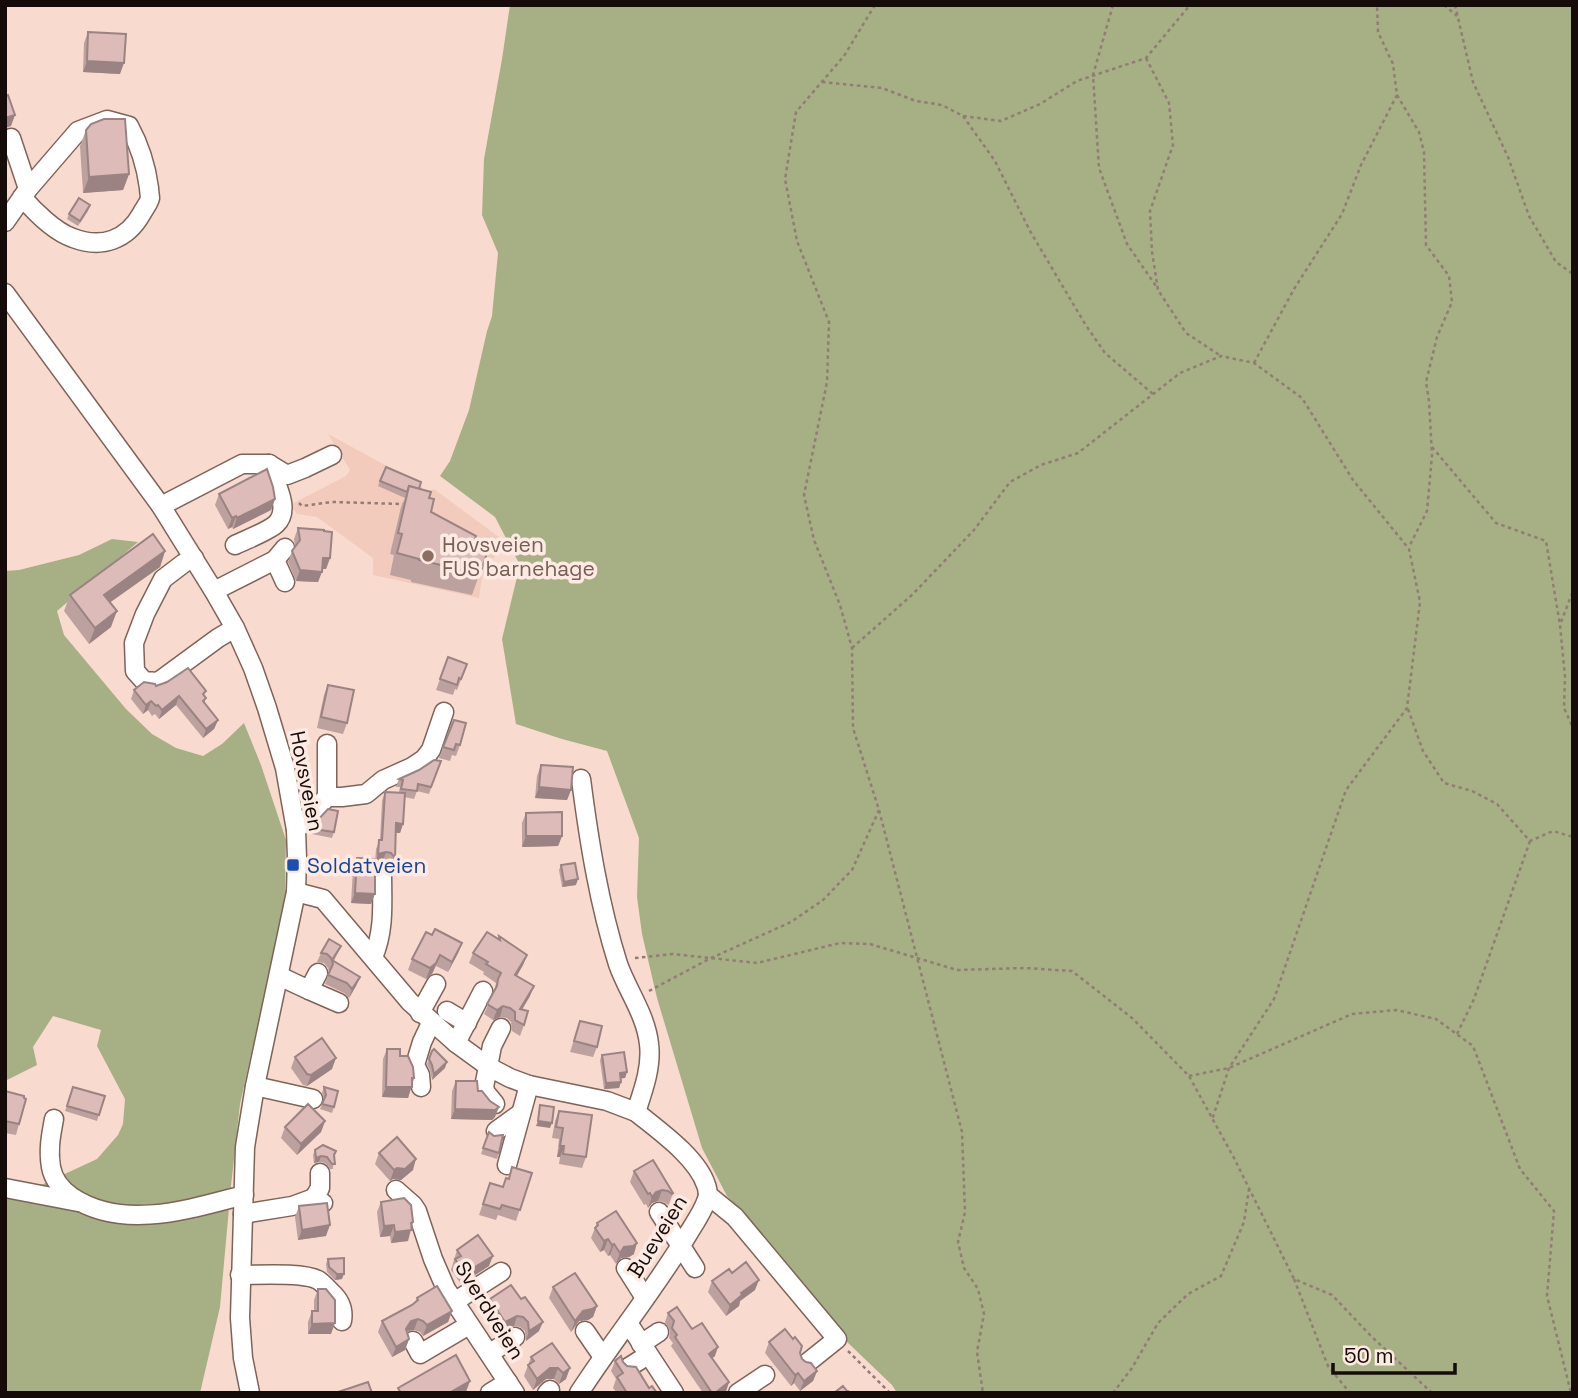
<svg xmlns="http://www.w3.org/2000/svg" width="1578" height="1398" font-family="'Space Grotesk',sans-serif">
	<rect width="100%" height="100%" fill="#f9dace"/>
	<polygon fill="#f2cbbc" points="328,434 420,484 423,490 426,492 434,489 507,543 488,564 482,577 479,598 373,575 373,558 317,517 297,514 290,505 346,476 350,470"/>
	<g fill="#a6b084">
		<polygon points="510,5 1573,5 1573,1393 897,1393 892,1385 845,1340 757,1228 727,1196 702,1148 657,998 642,934 637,897 639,838 607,751 562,739 516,724 502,639 520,565 495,517 440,476 450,461 469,410 487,331 492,316 498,253 482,215 484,159 502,59"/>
		<polygon points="112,539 138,542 57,611 64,635 126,709 152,734 176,748 203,756 222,744 244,723 261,765 286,840 285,896 274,952 240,1104 231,1186 220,1307 200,1393 5,1393 5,1194 39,1186 97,1159 118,1135 123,1124 125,1099 97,1046 101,1030 53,1016 33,1047 37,1065 5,1081 5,571 19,570 79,555"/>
	</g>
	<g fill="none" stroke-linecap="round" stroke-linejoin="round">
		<defs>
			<g id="minor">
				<polyline points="11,138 28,189"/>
				<path d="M5,222L28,189L78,131L107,120L129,126C140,146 146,165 149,188C149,190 150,197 150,198C149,203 144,209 142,213C127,240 102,249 73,238C55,232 34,211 22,197"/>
				<polyline points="5,293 161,506 215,593 235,628 253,668 267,708 285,768 296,830 297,858 296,892 255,1086 245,1147 240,1318 243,1358 250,1393"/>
				<polyline points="269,464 287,475 305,468 332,455"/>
				<path d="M161,506L242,464H269C274,481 292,509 276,524C269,531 245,540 235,545"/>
				<polyline points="194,558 184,563 163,579 145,614 134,643 135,671 144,681 158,682 218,638 235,628"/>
				<polyline points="275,560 285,582"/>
				<polyline points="214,591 275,560 285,548"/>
				<polyline points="327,744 327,797"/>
				<polyline points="296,830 327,797 342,797 366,794 383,780 412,767 424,759 431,750 444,712"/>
				<path d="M296,892L323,899L410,1002L456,1043L489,1067L510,1078L529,1085L607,1101L636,1112C643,1091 652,1067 649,1044C646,1015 627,990 618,964C599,904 589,841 581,779"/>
				<path d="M373,957C385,931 382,900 382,872"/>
				<polyline points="279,976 309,990 318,973"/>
				<polyline points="309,990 339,1003"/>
				<polyline points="447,1011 467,1023"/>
				<polyline points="420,1013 436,984"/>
				<polyline points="456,1043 483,991"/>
				<polyline points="255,1086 313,1099"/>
				<polyline points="421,1087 420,1075 415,1065 422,1042 431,1023"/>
				<polyline points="495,1104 486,1093 484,1087 492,1046 501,1028"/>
				<path d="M54,1119C51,1135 48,1150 51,1167C53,1179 62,1190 72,1197C123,1231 190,1209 244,1195"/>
				<polyline points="496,1131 521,1113"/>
				<polyline points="507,1165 529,1085"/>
				<polyline points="5,1188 78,1202"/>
				<polyline points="396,1190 413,1205 417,1211 433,1259 446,1289 515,1393"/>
				<polyline points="708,1195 735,1217 837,1339 807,1363"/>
				<polyline points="314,1198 320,1188 320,1173"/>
				<polyline points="659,1212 695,1268"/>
				<polyline points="243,1214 292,1206 314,1198 323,1203"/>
				<polyline points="626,1268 645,1298"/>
				<path d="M240,1275C259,1275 303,1272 318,1280C323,1283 327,1288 331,1292C340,1300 344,1309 342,1321"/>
				<polyline points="454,1302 501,1272"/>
				<polyline points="628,1323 674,1393"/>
				<polyline points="585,1331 603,1357"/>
				<polyline points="413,1341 420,1354 469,1325"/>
				<polyline points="641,1344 659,1332"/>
				<polyline points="490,1353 515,1337"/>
				<polyline points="629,1367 648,1355"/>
				<polyline points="490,1393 508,1382"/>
				<polyline points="547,1393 550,1390"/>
				<path d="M579,1393C614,1339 655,1289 688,1234C694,1224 706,1207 708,1195C708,1194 707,1186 706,1185C697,1157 658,1130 636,1112"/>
				<polyline points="738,1393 765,1375"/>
			</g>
		</defs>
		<use href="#minor" stroke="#7e6359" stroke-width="21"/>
		<g stroke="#927d75" stroke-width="2.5" stroke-dasharray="3.5 3.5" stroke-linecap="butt">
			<polyline points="875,5 844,56 796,112 785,179 797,241 829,322 827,382 804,495 814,540 840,605 852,648 853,728 879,810 962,1132 965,1212 958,1242 964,1268 978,1289 984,1314 977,1352 983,1393"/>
			<polyline points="1113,5 1093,75 1099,168 1127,244 1158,289"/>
			<polyline points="1444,5 1457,16"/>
			<polyline points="1455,5 1473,82 1508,157 1529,216 1556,262 1573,274"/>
			<polyline points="1146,58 1169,103 1173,145 1150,211 1152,252 1158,290 1186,333 1221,356"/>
			<polyline points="822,82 882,88 916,101 942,105 963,116 1001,121 1040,104 1077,81 1146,58 1190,5"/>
			<polyline points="1397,95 1419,132 1424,152 1426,245 1449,276 1452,302 1437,337 1426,382 1429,401 1432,455 1427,511 1409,547"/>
			<polyline points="963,116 995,161 1030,231 1085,324 1105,353 1153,394"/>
			<polyline points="1254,363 1294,289 1342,214 1361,165 1397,95 1393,64 1378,32 1377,5"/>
			<polyline points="1432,447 1496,523 1546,541 1560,625 1565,677 1564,708 1573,728"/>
			<polyline points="299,503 302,506 332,502 403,504"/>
			<polyline points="1561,622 1573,591"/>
			<polyline points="852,648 913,594 974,530 1010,482 1041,465 1078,453 1180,373 1221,356 1254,363 1302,398 1353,480 1409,549 1420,602 1407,708 1346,790 1274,999 1229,1068 1212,1120"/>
			<polyline points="1408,709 1423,751 1444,783 1472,791 1497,804 1530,841 1553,831 1573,837"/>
			<polyline points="635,958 673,954 757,963 840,943 870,944 957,970 1025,968 1072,971 1132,1018 1189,1076 1234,1158 1294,1279 1332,1295 1371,1336 1432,1393"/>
			<polyline points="649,991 709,959 791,922 823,900 852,870 879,810"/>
			<polyline points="1457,1034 1474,999 1530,841"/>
			<polyline points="1189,1076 1229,1068 1352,1014 1396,1010 1436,1019 1473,1046 1520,1169 1554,1211 1547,1296 1571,1393"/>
			<polyline points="1294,1279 1328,1366 1350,1393"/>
			<polyline points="848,1351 890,1393"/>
			<polyline points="1113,1393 1132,1368 1158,1323 1188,1294 1221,1276 1244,1222 1249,1189"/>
		</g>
		<use href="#minor" stroke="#fff" stroke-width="18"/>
	</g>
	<g fill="#bda19f">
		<polygon points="88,32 120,74 83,72 84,43"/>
		<polygon points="86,130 129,174 123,190 83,193 80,146"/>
		<polygon points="90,205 88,211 78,226 67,219 69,214"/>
		<polygon points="386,467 419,489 429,498 431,512 475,539 490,544 472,595 411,582 411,580 390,575 394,555 390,554 401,507 405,498 378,486"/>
		<polygon points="219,494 275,499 271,510 233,529 232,527 228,529 215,505"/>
		<polygon points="298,528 330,558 326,569 322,569 318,582 296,581 288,562 292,551 295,547 294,539"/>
		<polygon points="165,551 160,567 110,602 111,627 89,644 64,611 70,595"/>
		<polygon points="448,657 467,664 457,690 455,689 453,695 436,690"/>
		<polygon points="328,685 347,723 343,734 317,728 324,695"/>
		<polygon points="134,690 205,696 205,703 218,720 214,729 203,738 176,705 159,719 155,714 152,716 148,710 143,714 131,699"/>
		<polygon points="454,720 460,745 456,756 452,755 450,761 439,758"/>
		<polygon points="441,761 429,794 417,791 414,799 404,797 403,824 400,833 396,833 395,858 392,867 388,863 383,861 375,863 376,849 380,840 382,801 385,792 399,792 400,787 396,787 399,779"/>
		<polygon points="541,765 571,790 567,800 535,798 537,776"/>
		<polygon points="526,813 562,836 558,846 522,847 522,823"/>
		<polygon points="315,823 334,832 332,838 312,834"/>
		<polygon points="357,858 371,904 351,903 353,869"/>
		<polygon points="561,865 576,885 562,887 559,870"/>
		<polygon points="432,935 462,943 458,953 448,972 436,966 432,974 426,979 408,970 412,959"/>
		<polygon points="499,936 527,955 523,965 517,976 530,996 522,1010 524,1025 520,1036 512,1031 511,1022 507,1018 500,1017 493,1020 484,1014 494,992 496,983 483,974 484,972 469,963 473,953 498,939"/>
		<polygon points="341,946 334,961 360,977 356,986 349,998 344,993 325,984 329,973 328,968 324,963 317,962 321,953"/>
		<polygon points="580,1021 597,1047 593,1057 570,1052"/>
		<polygon points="387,1049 400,1056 414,1078 408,1098 382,1097 383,1059"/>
		<polygon points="432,1051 445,1068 432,1080 430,1070 427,1064"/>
		<polygon points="602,1055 627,1072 625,1078 621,1078 621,1082 619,1088 604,1089 600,1060"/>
		<polygon points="295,1057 332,1069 307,1086 303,1085 291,1068"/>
		<polygon points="456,1081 478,1091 495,1117 492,1120 451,1119 452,1091"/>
		<polygon points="73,1087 105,1096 97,1121 65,1111"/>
		<polygon points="324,1087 334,1107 332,1113 320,1109 324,1100 322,1093"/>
		<polygon points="5,1091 19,1124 16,1135 5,1133"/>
		<polygon points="559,1111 586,1157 582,1168 559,1164 560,1157 557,1157 559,1139 552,1138 555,1121"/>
		<polygon points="325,1121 321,1132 297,1155 281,1138 285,1127"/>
		<polygon points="489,1132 499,1153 497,1159 481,1154"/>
		<polygon points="315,1150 334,1156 333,1169 330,1169 325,1163 319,1162 314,1163 313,1155"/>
		<polygon points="379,1153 413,1170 401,1180 393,1179 390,1181 375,1164"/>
		<polygon points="634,1171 673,1193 669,1204 668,1205 664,1202 658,1201 652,1203 648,1208 646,1204 644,1205 630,1182"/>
		<polygon points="532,1173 516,1221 498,1215 496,1220 479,1215 490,1183 503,1187 508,1178"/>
		<polygon points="381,1202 408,1241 391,1243 390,1236 380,1237 377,1212"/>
		<polygon points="299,1206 326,1236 298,1240 295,1217"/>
		<polygon points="597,1223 634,1254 629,1257 621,1258 616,1264 610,1255 608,1256 604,1250 600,1252 591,1238"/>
		<polygon points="457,1250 489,1266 461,1284 451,1270"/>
		<polygon points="328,1259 342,1279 335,1280 327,1272 326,1264"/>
		<polygon points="732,1273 755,1290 740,1301 739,1306 726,1316 708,1292 712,1281"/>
		<polygon points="511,1285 539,1331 526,1341 525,1331 520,1327 514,1326 502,1332 486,1309 490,1299"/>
		<polygon points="553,1287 597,1306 593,1317 588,1320 579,1321 571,1332 549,1298"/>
		<polygon points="318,1289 331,1334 308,1334 308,1322 312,1311 314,1311 314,1300"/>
		<polygon points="417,1298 452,1311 448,1322 423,1336 420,1332 414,1330 407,1331 409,1339 405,1350 392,1357 378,1332 382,1321 412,1305 415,1302"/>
		<polygon points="668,1313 692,1329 715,1356 712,1358 729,1382 726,1391 724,1393 703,1393 671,1346 673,1343 669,1338 670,1331 665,1322"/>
		<polygon points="793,1339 802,1359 817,1371 813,1381 800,1391 794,1383 791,1386 765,1353 769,1342"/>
		<polygon points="552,1343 566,1379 559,1384 554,1379 546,1379 533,1390 524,1376 531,1357"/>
		<polygon points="615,1361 623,1362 649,1388 657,1393 617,1393 613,1388 616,1379 611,1371"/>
	</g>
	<g fill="#9a8382">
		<polygon points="87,61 124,63 120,74 83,72"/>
		<polygon points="15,115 11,126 5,128 5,118"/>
		<polygon points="129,174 123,190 83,193 89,177"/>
		<polygon points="275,499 271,510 233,529 237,518"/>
		<polygon points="236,516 232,527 228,529 232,518"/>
		<polygon points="165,551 160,567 98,611 104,595"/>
		<polygon points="323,558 330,558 326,569 319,569"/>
		<polygon points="300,570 322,572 318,582 296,581"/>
		<polygon points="117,611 111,627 89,644 95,628"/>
		<polygon points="179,696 176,705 159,719 162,710"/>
		<polygon points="151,701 148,710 143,714 146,705"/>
		<polygon points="218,720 214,729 203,738 206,729"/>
		<polygon points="539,787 571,790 567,800 535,798"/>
		<polygon points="396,823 403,824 400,833 393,833"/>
		<polygon points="526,836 562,836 558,846 522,847"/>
		<polygon points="386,852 383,861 375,863 378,854"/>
		<polygon points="578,879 576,885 562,887 564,882"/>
		<polygon points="355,893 375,894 371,904 351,903"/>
		<polygon points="462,943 458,953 448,972 452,962"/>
		<polygon points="440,955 432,974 426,979 430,968"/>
		<polygon points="527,955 523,965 511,985 515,975"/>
		<polygon points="360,977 356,986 349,998 352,989"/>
		<polygon points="534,986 530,996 516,1019 520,1009"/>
		<polygon points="503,1006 500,1017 493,1020 497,1010"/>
		<polygon points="336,1058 332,1069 307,1086 311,1075"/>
		<polygon points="447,1062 445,1068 432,1080 434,1074"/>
		<polygon points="627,1072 625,1078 618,1079 620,1073"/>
		<polygon points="412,1078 414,1078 408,1098 382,1097 386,1087"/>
		<polygon points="621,1082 619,1088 604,1089 606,1083"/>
		<polygon points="499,1107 495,1117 492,1120 451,1119 455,1109"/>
		<polygon points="325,1121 321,1132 297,1155 301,1144"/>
		<polygon points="538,1121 552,1123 550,1128 536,1126"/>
		<polygon points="560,1146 564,1146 560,1157 557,1157"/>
		<polygon points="321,1156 319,1162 314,1163 316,1158"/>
		<polygon points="416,1159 413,1170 401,1180 393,1179 390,1181 394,1170"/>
		<polygon points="662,1190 658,1201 652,1203 648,1208 652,1197 656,1192"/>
		<polygon points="413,1222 408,1241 391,1243 395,1232"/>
		<polygon points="330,1225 326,1236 298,1240 302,1230"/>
		<polygon points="394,1225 390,1236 380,1237 384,1226"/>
		<polygon points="608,1239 604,1250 600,1252 604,1241"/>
		<polygon points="637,1243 634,1254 629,1257 621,1258 616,1264 620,1253 624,1247"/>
		<polygon points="614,1244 610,1255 608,1256 612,1245"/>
		<polygon points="493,1256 489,1266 461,1284 465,1273"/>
		<polygon points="337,1274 344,1274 342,1279 335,1280"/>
		<polygon points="759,1280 755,1290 740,1301 739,1306 726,1316 730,1305 741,1293"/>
		<polygon points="597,1306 593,1317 588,1320 579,1321 571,1332 575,1321 583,1311"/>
		<polygon points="452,1311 448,1322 423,1336 427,1325"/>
		<polygon points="517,1316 514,1326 502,1332 505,1322"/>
		<polygon points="418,1319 414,1330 407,1331 402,1340 406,1329 411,1321"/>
		<polygon points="543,1322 539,1331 526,1341 529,1331"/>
		<polygon points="335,1323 331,1334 308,1334 312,1324"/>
		<polygon points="409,1339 405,1350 392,1357 396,1347"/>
		<polygon points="718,1347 715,1356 706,1363 709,1354"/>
		<polygon points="550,1368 558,1368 554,1379 546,1379 533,1390 537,1379"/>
		<polygon points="570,1368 566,1379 559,1384 563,1373"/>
		<polygon points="817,1371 813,1381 800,1391 804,1381"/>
		<polygon points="798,1373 794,1383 791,1386 795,1375"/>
		<polygon points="470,1381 466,1392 464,1393 449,1393"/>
		<polygon points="729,1382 726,1391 724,1393 715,1393"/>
	</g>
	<g fill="#dcbbb9" stroke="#9a8382" stroke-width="2">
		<polygon points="88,32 126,34 124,63 87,61"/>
		<polygon points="8,95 15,115 5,118 5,96"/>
		<polygon points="104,119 125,119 129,174 89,177 86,130 91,124"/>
		<polygon points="79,198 90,205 80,221 69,214"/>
		<polygon points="386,467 421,482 419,489 409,486 407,492 380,481"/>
		<polygon points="267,469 273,487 275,499 237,518 236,516 232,518 219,494"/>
		<polygon points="409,486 431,492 429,498 434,499 431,512 476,536 475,539 490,544 480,574 419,560 419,559 397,553 402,534 398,533"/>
		<polygon points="298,528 324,530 324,531 332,532 330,558 323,558 322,572 300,570 292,551 300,540"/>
		<polygon points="153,534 165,551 104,595 117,611 95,628 70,595"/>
		<polygon points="448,657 467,664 461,679 459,678 457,685 440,679"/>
		<polygon points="188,668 206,691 203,694 206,698 203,701 218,720 206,729 179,696 162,710 158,705 156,706 151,701 146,705 134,690 144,682 155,684 156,686 167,682"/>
		<polygon points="328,685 354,690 347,723 321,717"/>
		<polygon points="454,720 466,723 460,745 456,744 454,750 443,747"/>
		<polygon points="434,760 441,761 431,787 418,784 417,791 401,789 403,780 399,779 419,770"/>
		<polygon points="541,765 573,767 571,790 539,787"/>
		<polygon points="385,792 405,793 403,824 396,823 395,858 391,853 386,852 378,854 379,840 382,840"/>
		<polygon points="328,809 338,811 334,832 314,829 315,823"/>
		<polygon points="562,812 562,836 526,836 526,813"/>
		<polygon points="357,858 375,859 375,894 355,893"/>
		<polygon points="575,863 578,879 564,882 561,865"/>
		<polygon points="435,929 462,943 452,962 440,955 436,963 430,968 412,959 426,932 432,935"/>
		<polygon points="487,932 500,940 499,936 527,955 515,975 534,986 520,1009 528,1011 524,1025 515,1020 515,1012 510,1008 503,1006 497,1010 487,1004 497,986 498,979 501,973 486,964 488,962 473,953"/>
		<polygon points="329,939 341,946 332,960 360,977 352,989 347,983 328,975 333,964 331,958 327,954 321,953"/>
		<polygon points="580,1021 602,1026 597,1047 574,1041"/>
		<polygon points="322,1038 336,1058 311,1075 307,1074 295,1057"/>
		<polygon points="387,1049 400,1049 400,1056 408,1056 413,1067 414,1078 412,1078 412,1087 386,1087"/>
		<polygon points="434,1049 447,1062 434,1074 432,1065 429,1059 432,1051"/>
		<polygon points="624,1052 627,1072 620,1073 621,1082 606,1083 602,1055"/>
		<polygon points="456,1081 477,1081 478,1091 482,1091 490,1101 499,1107 495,1110 455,1109"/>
		<polygon points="73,1087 105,1096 99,1115 67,1106"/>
		<polygon points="324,1087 338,1091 334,1107 322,1104 326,1095"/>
		<polygon points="5,1091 24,1096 24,1098 26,1099 19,1124 5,1121"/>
		<polygon points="308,1104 325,1121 301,1144 285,1127"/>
		<polygon points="540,1105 554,1107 552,1123 538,1121"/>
		<polygon points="559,1111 592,1115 586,1157 563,1154 564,1146 560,1146 563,1128 556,1127"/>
		<polygon points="489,1132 494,1136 503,1135 499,1153 483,1148"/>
		<polygon points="397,1137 416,1159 405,1169 397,1168 394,1170 379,1153"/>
		<polygon points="323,1145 336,1151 334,1155 335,1164 332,1164 327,1157 321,1156 316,1158 315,1150"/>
		<polygon points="653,1160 673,1193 672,1194 668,1191 662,1190 656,1192 652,1197 650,1193 648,1194 634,1171"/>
		<polygon points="512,1167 532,1173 520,1210 502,1205 500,1209 483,1204 490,1183 503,1187 506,1178 509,1179"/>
		<polygon points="404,1198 411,1205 413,1222 411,1223 412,1230 395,1232 394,1225 384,1226 381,1202"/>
		<polygon points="327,1203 330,1225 302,1230 299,1206"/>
		<polygon points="616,1211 637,1243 633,1246 624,1247 620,1253 614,1244 612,1245 608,1239 604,1241 595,1228 598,1225 597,1223"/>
		<polygon points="478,1235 493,1256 465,1273 455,1259 461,1256 457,1250"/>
		<polygon points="344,1258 344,1274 337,1274 329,1267 328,1259"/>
		<polygon points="746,1262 759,1280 741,1293 742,1295 730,1305 712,1281 729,1269 732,1273"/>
		<polygon points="575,1273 597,1306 592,1309 583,1311 575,1321 553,1287"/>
		<polygon points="511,1285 521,1299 525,1297 543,1322 529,1331 528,1322 523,1317 517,1316 505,1322 490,1299"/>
		<polygon points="437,1286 452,1311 427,1325 423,1321 418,1319 411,1321 406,1329 409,1339 396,1347 382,1321 412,1305 418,1300 417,1298"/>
		<polygon points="318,1289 326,1289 335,1300 335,1323 312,1324 312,1311 318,1311"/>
		<polygon points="677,1307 692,1329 702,1323 718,1347 709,1354 729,1382 715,1393 712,1393 675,1337 677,1335 672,1328 674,1321 668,1313"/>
		<polygon points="785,1329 793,1339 795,1337 802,1346 800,1353 802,1359 806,1362 811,1363 817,1371 804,1381 798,1373 795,1375 769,1342"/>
		<polygon points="552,1343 570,1368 563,1373 558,1368 550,1368 537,1379 528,1365 534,1361 531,1357"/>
		<polygon points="456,1355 470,1381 449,1393 401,1393 398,1388"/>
		<polygon points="621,1356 623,1362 627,1366 636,1367 649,1388 652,1386 657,1393 627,1393 617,1377 623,1373 615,1361"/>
		<polygon points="368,1382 372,1393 338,1393 338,1392"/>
		<polygon points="843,1386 847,1391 848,1391 850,1393 834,1393"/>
	</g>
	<circle fill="#8d6e63" stroke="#fdeae3" stroke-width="2.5" cx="428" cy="556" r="7"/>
	<rect fill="#1a4fb4" stroke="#fdeae3" stroke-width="2.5" x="286" y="858" width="14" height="14" rx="3.5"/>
	<g text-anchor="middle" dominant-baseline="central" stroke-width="7" stroke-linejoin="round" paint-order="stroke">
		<g font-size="21" fill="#785e54" stroke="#fdeae3" text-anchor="start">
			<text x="442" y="544">Hovsveien<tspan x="442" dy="24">FUS barnehage</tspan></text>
		</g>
		<g font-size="21" fill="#150b08" stroke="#fdeae3">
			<text transform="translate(307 781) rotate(79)">Hovsveien</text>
			<text transform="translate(657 1236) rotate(-58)">Bueveien</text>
			<text transform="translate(490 1310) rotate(58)">Sverdveien</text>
		</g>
		<g font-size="21" fill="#164399" stroke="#fdeae3" text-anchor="start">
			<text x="307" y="865">Soldatveien</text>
		</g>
	</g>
	<rect width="1578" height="1398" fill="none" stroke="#150b08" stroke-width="14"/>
	<path d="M1333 1363v10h122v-10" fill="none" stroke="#150b08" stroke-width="3.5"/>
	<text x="1344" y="1363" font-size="21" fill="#150b08" stroke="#fdeae3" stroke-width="5" paint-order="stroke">50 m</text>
</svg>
